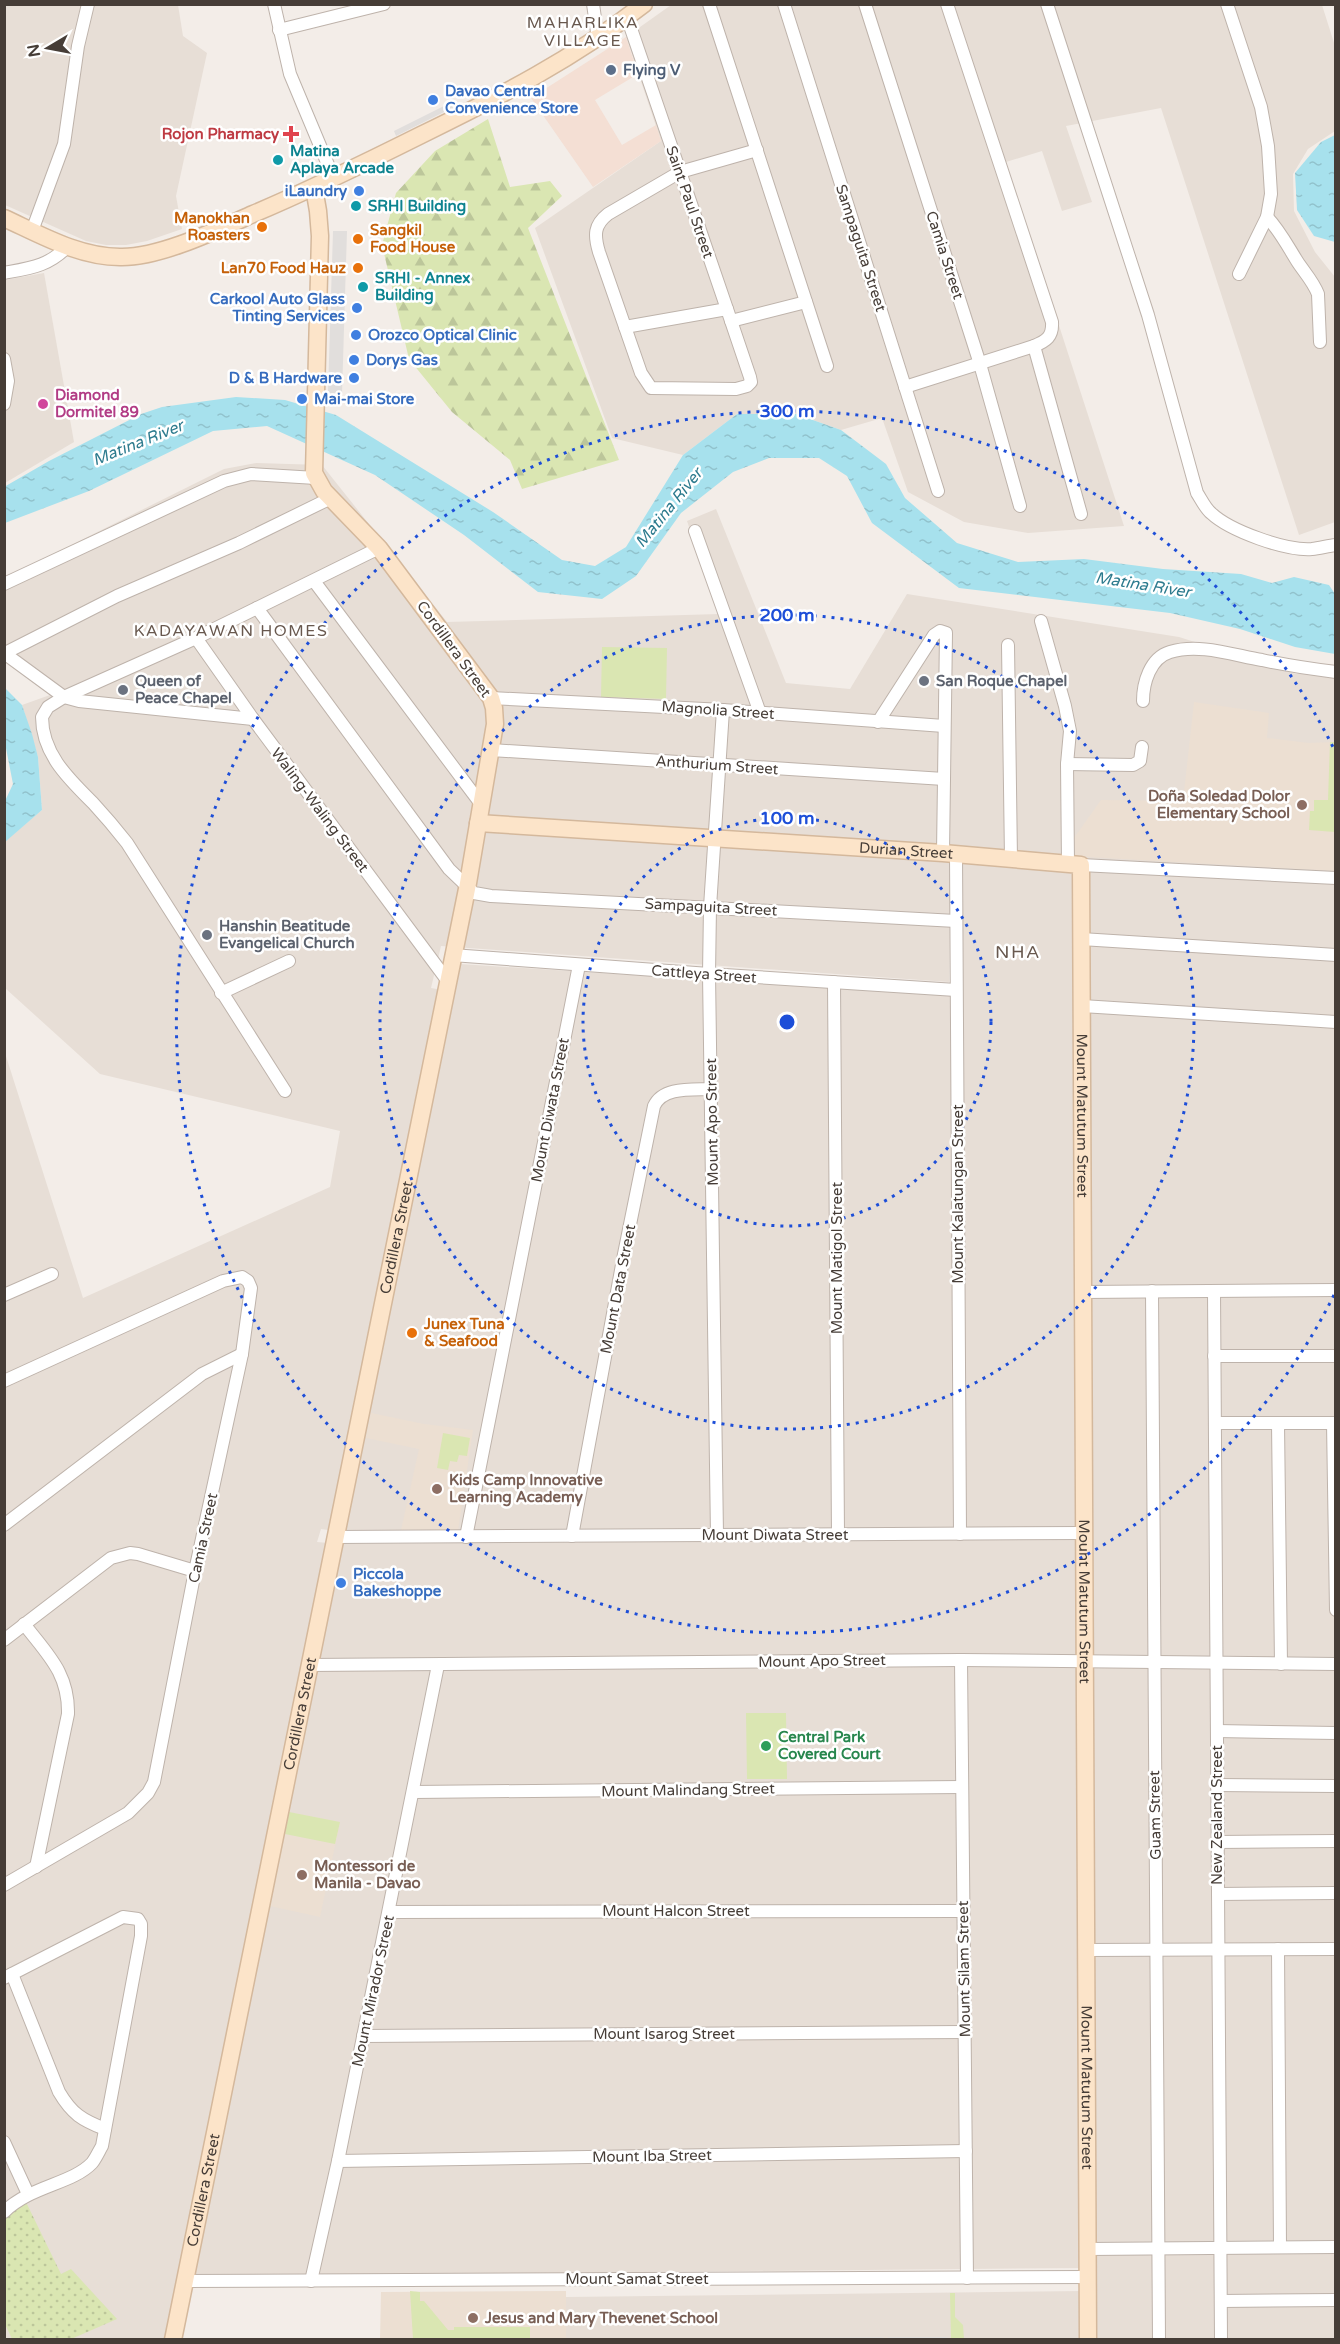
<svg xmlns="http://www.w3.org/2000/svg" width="1340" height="2344" font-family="'Varela Round',sans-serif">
	<defs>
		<pattern id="forest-firs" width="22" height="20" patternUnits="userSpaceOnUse" patternTransform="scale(1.5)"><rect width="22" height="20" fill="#dae6b2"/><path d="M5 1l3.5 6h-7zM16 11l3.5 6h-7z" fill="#bcc69a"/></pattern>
		<pattern id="park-dots" width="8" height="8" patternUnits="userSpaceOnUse" patternTransform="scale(1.5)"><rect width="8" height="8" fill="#dae6b2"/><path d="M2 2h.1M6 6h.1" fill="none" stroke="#bcc69a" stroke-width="1.8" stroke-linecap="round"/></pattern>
		<pattern id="water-ripples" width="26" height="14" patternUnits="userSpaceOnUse" patternTransform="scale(1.5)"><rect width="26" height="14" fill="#a7e1ed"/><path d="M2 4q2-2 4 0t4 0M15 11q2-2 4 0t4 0" fill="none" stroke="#91c2cc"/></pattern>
	</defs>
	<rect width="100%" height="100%" fill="#f3ede8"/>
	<g fill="#e7ded6">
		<polygon points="4,5 178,5 183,36 207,53 176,196 182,229 147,241 126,245 106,245 86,241 5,205"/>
		<polygon points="671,5 1322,5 1335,46 1335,131 1308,149 1293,174 1294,211 1315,252 1335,277 1335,522 1299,535 1161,108 1066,126 1092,202 1062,211 1042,151 1006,162 1124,526 1028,533 964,522 908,492 882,418 841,430 796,414 737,414 683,455 612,438 535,228 661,141 626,37"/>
		<polygon points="44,273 74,442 5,483 5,280"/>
		<polygon points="256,463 322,465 447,622 719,614 687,521 716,509 786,683 850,689 907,594 1179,637 1296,674 1335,670 1335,2339 1095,2339 1087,860 951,847 949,982 441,946 431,988 454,992 460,964 962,996 963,861 1072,871 1077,1527 343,1532 321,1529 317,1542 340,1544 1076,1538 1084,2268 302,2275 178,2274 164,2339 5,2339 5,1053 83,1298 330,1187 340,1131 100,1074 5,988 4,842 42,810 38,757 22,705 50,695 5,662 5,578 224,469"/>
		<polygon points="1083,2291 1083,2339 566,2340 566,2297"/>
	</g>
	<polygon fill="#f4dfd4" points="626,37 638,74 595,100 622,145 656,125 661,141 593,187 531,98"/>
	<g fill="#ecdfd2">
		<polygon points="1194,702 1269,713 1267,738 1309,743 1335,742 1335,871 1070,856 1069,845 1101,800 1183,801"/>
		<polygon points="371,1413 424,1424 473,1430 458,1531 401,1530 419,1449 366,1438"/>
		<polygon points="289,1812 340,1822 320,1917 270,1906"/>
		<polygon points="566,2291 566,2339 380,2340 381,2292"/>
	</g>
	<g fill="#dae6b2">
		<polygon points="602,647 667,648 666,699 601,697"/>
		<polygon points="1330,742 1335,742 1335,832 1309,830 1310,811 1314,811 1314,800 1328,800"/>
		<polygon points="443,1433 470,1438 467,1456 459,1455 457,1462 450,1461 448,1470 437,1468"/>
		<polygon points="746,1713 786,1713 787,1779 747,1779"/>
		<polygon points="289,1812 340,1822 335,1844 285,1834"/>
		<polygon points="410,2291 420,2292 420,2301 424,2301 448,2330 454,2330 454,2327 530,2327 530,2339 413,2339"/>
		<polygon points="950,2293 955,2293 955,2317 963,2325 964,2339 951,2339"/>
	</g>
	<polygon fill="url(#forest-firs)" points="488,119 510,187 550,181 562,196 528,228 619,460 522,489 510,460 452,412 409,359 382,245 396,193 435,151"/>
	<polygon fill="url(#park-dots)" points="25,2200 61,2274 71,2269 117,2319 69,2340 12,2339 5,2324 5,2218"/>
	<g fill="#e1dedc">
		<polygon points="452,102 454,107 396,136 394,131"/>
		<polygon points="333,231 347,231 342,394 328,393"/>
		<polygon points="883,2337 883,2340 801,2339 801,2338"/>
		<polygon points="888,2337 947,2337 947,2339 888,2340"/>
	</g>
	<g fill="url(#water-ripples)">
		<polygon points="1335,135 1335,242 1314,236 1297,210 1295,173 1321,142"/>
		<polygon points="236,397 285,400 336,415 493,512 562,560 595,566 626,547 683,455 737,414 796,414 841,430 886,464 905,498 957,543 1018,562 1084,559 1163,569 1241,574 1272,583 1294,577 1329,585 1335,594 1335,654 1295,647 1240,629 1170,613 959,588 872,523 847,476 819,458 769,458 733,472 681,513 636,576 602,599 538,592 464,535 375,475 267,426 213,431 89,491 5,523 4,487 49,461 141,414 162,407"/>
		<polygon points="5,688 22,705 32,734 38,757 42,810 5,842 5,801 13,784 5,743"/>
	</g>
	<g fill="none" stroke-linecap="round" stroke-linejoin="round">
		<defs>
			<g id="street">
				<polyline points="274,4 290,74 334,179"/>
				<polyline points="593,4 598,39"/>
				<polyline points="709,4 827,366"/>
				<polyline points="784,4 938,491"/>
				<polyline points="865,4 980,364 1020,506"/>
				<path d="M1047,4L1148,315L1197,493C1201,499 1205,508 1211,513C1230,531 1286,551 1312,549C1320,548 1328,546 1336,545"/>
				<polyline points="1227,4 1261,107 1268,146 1271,194 1267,217 1239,274"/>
				<path d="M627,17L727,309L750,377L751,382L747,386L736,389L651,388L641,373L599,252C594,235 594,225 608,214L680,172L757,150"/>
				<polyline points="279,30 384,4"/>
				<path d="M1267,217C1280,231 1287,245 1297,261C1304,272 1313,281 1318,294L1320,342"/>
				<polyline points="32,231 64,144 78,46 88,4"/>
				<path d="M4,273C31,268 49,266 68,246"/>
				<polyline points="731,321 806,302"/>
				<polyline points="625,327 727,309"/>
				<polyline points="1034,346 1081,514"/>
				<polyline points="4,359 8,381 4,404"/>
				<path d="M905,387L1034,346C1046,341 1053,337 1052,322L947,4"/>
				<polyline points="695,531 760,713"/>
				<polyline points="314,581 481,804"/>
				<polyline points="4,584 224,481 251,474 316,478"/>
				<polyline points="257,608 449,869 474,893 491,896 956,921"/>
				<polyline points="1041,621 1065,706 1070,731 1067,764 1068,864"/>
				<polyline points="196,638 253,719 447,980"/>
				<polyline points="1008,645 1011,859"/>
				<polyline points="4,653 64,697 79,701 253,719"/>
				<polyline points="5,653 117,596 239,543 331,498"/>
				<polyline points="491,698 723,710 944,726"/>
				<path d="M1143,701C1143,683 1150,658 1170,652C1199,643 1233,655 1262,660C1286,665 1311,669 1336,672"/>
				<polyline points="878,722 934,635 940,631 946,633 943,853"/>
				<polyline points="491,750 944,779"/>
				<polyline points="1067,764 1133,765 1140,761 1142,747"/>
				<polyline points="956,854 960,1534"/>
				<polyline points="1081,865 1336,878"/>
				<polyline points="1081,939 1336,955"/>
				<polyline points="452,955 709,974 956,990"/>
				<polyline points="834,982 838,1534"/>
				<polyline points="221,993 289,961"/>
				<polyline points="1082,1006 1336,1022"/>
				<path d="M285,1091L127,843C116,829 105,816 93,803C69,779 42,754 42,717L48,707L64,697L196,638L379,548"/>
				<polyline points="1152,1291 1159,2340"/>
				<polyline points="1214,1291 1221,2340"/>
				<polyline points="1083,1292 1336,1290"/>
				<polyline points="4,1295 52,1274"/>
				<polyline points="1214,1356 1336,1356"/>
				<polyline points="4,1381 223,1281 242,1277 248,1281 251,1288 242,1354 195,1571 154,1782 148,1793 128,1813 4,1885"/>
				<polyline points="1215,1423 1336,1423"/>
				<polyline points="1333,1423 1336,1610"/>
				<polyline points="1278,1424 1281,1664"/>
				<polyline points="4,1525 202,1374 242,1354"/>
				<polyline points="717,1535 709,974 710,907 723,710"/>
				<path d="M572,1536L624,1254L654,1106C663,1086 693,1090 712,1089"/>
				<polyline points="335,1537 1084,1533"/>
				<polyline points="466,1537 579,965"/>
				<path d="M24,1624C47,1654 69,1673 68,1714L36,1867"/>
				<polyline points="4,1640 111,1558 130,1553 138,1554 195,1571"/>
				<polyline points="961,1660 967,2278"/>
				<polyline points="308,1665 961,1660 1336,1664"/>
				<polyline points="1217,1731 1336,1733"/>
				<polyline points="1217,1785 1336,1786"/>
				<polyline points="414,1792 962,1787"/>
				<polyline points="1218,1842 1336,1841"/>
				<polyline points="1218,1894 1336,1893"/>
				<polyline points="389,1912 963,1911"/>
				<polyline points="1278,1949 1280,2247"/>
				<polyline points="1086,1950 1336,1949"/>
				<path d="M12,1974L59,2092C72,2114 82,2120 105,2129"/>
				<path d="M4,1978L123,1917L138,1919L141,1924V1936L102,2146C99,2151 96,2158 92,2163C72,2184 30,2186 4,2212"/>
				<polyline points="363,2036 965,2032"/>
				<polyline points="4,2142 28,2194"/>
				<polyline points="338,2161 966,2151"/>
				<polyline points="1088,2249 1336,2247"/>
				<polyline points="186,2281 1088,2277"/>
				<polyline points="311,2281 338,2161 438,1665"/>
				<polyline points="1221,2301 1336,2300"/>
			</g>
			<g id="secondary">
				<path d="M4,218C41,235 79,257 120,257C159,258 217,230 253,214C310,190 365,163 421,135C499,97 575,58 644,4"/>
				<path id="s1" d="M478,823L943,853L1081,865L1088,2340"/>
				<path id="s2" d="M173,2340L467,889L495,724L494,708L491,698L379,548L324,491L314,473L320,236L318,211L314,188"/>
			</g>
		</defs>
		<use href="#street" stroke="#beb3ab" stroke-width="14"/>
		<use href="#secondary" stroke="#d4b89c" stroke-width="19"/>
		<use href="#street" stroke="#fff" stroke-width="12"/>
		<use href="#secondary" stroke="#fce4c9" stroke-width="16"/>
	</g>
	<g fill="none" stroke="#1d4ed8" stroke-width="3" stroke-dasharray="3 6">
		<circle cx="787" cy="1022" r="204"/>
		<circle cx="787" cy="1022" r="407"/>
		<path d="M1334 1295A611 611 0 1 1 1334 749"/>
	</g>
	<circle fill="#5c6f8a" stroke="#fff" stroke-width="2" cx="611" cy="70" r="6"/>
	<g fill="#3f7fe0" stroke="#fff" stroke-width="2">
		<circle cx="433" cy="100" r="6"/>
		<circle cx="359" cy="191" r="6"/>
		<circle cx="357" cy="308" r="6"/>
		<circle cx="356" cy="335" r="6"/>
		<circle cx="354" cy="360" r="6"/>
		<circle cx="354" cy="378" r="6"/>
		<circle cx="302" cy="399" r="6"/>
		<circle cx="341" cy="1583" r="6"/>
	</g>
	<path fill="#e0444e" stroke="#fff" stroke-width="2" d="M288 125h6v6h6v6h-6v6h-6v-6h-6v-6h6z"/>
	<g fill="#0f9aa8" stroke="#fff" stroke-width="2">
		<circle cx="278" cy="160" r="6"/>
		<circle cx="356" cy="206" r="6"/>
		<circle cx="363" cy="287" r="6"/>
	</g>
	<g fill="#e8710a" stroke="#fff" stroke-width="2">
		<circle cx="262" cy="227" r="6"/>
		<circle cx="358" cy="239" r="6"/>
		<circle cx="358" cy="268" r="6"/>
		<circle cx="412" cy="1333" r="6"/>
	</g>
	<circle fill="#d1479c" stroke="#fff" stroke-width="2" cx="43" cy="404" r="6"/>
	<g fill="#6b7280" stroke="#fff" stroke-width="2">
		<circle cx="924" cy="681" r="6"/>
		<circle cx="123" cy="690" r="6"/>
		<circle cx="207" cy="935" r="6"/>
	</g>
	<g fill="#8d6e63" stroke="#fff" stroke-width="2">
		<circle cx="1302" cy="805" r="6"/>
		<circle cx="437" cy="1489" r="6"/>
		<circle cx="302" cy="1875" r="6"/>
		<circle cx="473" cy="2318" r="6"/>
	</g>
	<circle fill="#2e9e5b" stroke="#fff" stroke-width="2" cx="766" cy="1746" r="6"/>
	<g text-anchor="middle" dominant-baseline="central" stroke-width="5" stroke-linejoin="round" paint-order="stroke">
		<g font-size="15" font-weight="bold" fill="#4e5e75" stroke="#fff" text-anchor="start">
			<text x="623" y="70">Flying V</text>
		</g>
		<g font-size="15" font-weight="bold" fill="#366cbe" stroke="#fff" text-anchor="start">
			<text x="445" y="91">Davao Central<tspan x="445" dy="17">Convenience Store</tspan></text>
			<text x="347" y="191" text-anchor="end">iLaundry</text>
			<text x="345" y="299" text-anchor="end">Carkool Auto Glass<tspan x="345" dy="17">Tinting Services</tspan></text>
			<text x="368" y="335">Orozco Optical Clinic</text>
			<text x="366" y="360">Dorys Gas</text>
			<text x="342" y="378" text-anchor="end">D &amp; B Hardware</text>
			<text x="314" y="399">Mai-mai Store</text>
			<text x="353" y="1574">Piccola<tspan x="353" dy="17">Bakeshoppe</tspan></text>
		</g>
		<g font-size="15" font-weight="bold" fill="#be3a42" stroke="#fff" text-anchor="end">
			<text x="279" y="134">Rojon Pharmacy</text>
		</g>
		<g font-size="15" font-weight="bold" fill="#0d838f" stroke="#fff" text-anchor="start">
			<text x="290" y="151">Matina<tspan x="290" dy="17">Aplaya Arcade</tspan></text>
			<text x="368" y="206">SRHI Building</text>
			<text x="375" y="278">SRHI - Annex<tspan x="375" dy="17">Building</tspan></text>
		</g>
		<g font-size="15" fill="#463d37" stroke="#fff">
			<text transform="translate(690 202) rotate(71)">Saint Paul Street</text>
			<text transform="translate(861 248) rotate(72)">Sampaguita Street</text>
			<text transform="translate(945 255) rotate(72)">Camia Street</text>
			<text transform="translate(454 649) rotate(54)">Cordillera Street</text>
			<text transform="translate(718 710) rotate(4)">Magnolia Street</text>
			<text transform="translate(717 765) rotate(4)">Anthurium Street</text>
			<text transform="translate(320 810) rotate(53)">Waling-Waling Street</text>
			<text stroke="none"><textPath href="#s1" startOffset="429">Durian Street</textPath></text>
			<text transform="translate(711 907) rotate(3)">Sampaguita Street</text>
			<text transform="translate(704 974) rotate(4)">Cattleya Street</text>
			<text transform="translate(550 1110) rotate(-79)">Mount Diwata Street</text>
			<text stroke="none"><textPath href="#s1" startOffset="855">Mount Matutum Street</textPath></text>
			<text transform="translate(712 1122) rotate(-91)">Mount Apo Street</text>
			<text transform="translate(958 1194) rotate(-90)">Mount Kalatungan Street</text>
			<text stroke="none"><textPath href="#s2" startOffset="1125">Cordillera Street</textPath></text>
			<text transform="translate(837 1258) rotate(-90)">Mount Matigol Street</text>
			<text transform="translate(618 1289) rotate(-79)">Mount Data Street</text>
			<text x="775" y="1535">Mount Diwata Street</text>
			<text transform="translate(203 1538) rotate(-78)">Camia Street</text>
			<text stroke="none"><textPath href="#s1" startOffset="1341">Mount Matutum Street</textPath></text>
			<text transform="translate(822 1661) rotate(-1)">Mount Apo Street</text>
			<text stroke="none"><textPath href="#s2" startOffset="639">Cordillera Street</textPath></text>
			<text transform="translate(688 1790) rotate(-1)">Mount Malindang Street</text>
			<text transform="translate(1155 1815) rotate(-91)">Guam Street</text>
			<text transform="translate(1217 1815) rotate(-90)">New Zealand Street</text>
			<text x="676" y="1911">Mount Halcon Street</text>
			<text transform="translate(964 1969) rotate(-91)">Mount Silam Street</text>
			<text transform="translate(373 1991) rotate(-78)">Mount Mirador Street</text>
			<text x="664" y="2034">Mount Isarog Street</text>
			<text stroke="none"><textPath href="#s1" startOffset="1827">Mount Matutum Street</textPath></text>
			<text transform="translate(652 2156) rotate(-1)">Mount Iba Street</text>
			<text stroke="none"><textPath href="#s2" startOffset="153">Cordillera Street</textPath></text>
			<text x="637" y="2279">Mount Samat Street</text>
		</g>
		<g font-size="15" font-weight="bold" fill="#c56008" stroke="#fff" text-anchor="end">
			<text x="250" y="218">Manokhan<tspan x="250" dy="17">Roasters</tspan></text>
			<text x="370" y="230" text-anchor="start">Sangkil<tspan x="370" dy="17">Food House</tspan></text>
			<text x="346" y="268">Lan70 Food Hauz</text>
			<text x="424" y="1324" text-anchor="start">Junex Tuna<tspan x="424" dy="17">&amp; Seafood</tspan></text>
		</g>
		<g font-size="15" font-weight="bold" fill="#b23c85" stroke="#fff" text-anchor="start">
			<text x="55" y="395">Diamond<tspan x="55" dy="17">Dormitel 89</tspan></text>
		</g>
		<g font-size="15" font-weight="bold" fill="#5b616d" stroke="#fff" text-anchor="start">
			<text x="135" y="681">Queen of<tspan x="135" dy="17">Peace Chapel</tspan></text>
			<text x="936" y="681">San Roque Chapel</text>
			<text x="219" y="926">Hanshin Beatitude<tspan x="219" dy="17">Evangelical Church</tspan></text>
		</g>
		<g font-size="15" font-weight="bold" fill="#785e54" stroke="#fff" text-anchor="start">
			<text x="1290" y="796" text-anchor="end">Doña Soledad Dolor<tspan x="1290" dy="17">Elementary School</tspan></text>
			<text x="449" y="1480">Kids Camp Innovative<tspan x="449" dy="17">Learning Academy</tspan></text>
			<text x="314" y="1866">Montessori de<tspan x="314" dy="17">Manila - Davao</tspan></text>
			<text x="485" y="2318">Jesus and Mary Thevenet School</text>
		</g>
		<g font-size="15" font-weight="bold" fill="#27864d" stroke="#fff" text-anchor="start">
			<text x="778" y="1737">Central Park<tspan x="778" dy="17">Covered Court</tspan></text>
		</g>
		<g font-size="16" letter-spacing="1.5" fill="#68584e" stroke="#fff">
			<text x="583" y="23">MAHARLIKA<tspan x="583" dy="18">VILLAGE</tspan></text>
			<text x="231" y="631">KADAYAWAN HOMES</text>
		</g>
		<g font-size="16" font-style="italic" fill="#2d7b8e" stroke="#fff">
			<text transform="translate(138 443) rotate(-22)">Matina River</text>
			<text transform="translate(669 508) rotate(-51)">Matina River</text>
			<text transform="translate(1143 585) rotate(9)">Matina River</text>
		</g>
		<g font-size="18" letter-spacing="1.5" fill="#68584e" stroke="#fff">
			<text x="1018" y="952">NHA</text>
		</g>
	</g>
	<circle cx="787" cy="1022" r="9" fill="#1d4ed8" stroke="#fff" stroke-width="3"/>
	<g font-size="18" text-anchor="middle" font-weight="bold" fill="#1d4ed8" stroke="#fff" stroke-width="5" stroke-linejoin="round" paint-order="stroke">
		<text x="787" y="417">300 m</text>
		<text x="787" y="621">200 m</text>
		<text x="787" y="824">100 m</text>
	</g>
	<rect width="1340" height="2344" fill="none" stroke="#463d37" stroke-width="12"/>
	<g transform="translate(48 48) rotate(260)" stroke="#ffffff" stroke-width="4.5" paint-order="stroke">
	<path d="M0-4.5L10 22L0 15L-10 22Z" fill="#463d37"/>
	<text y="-9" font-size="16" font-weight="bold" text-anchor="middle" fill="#463d37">N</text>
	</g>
</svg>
